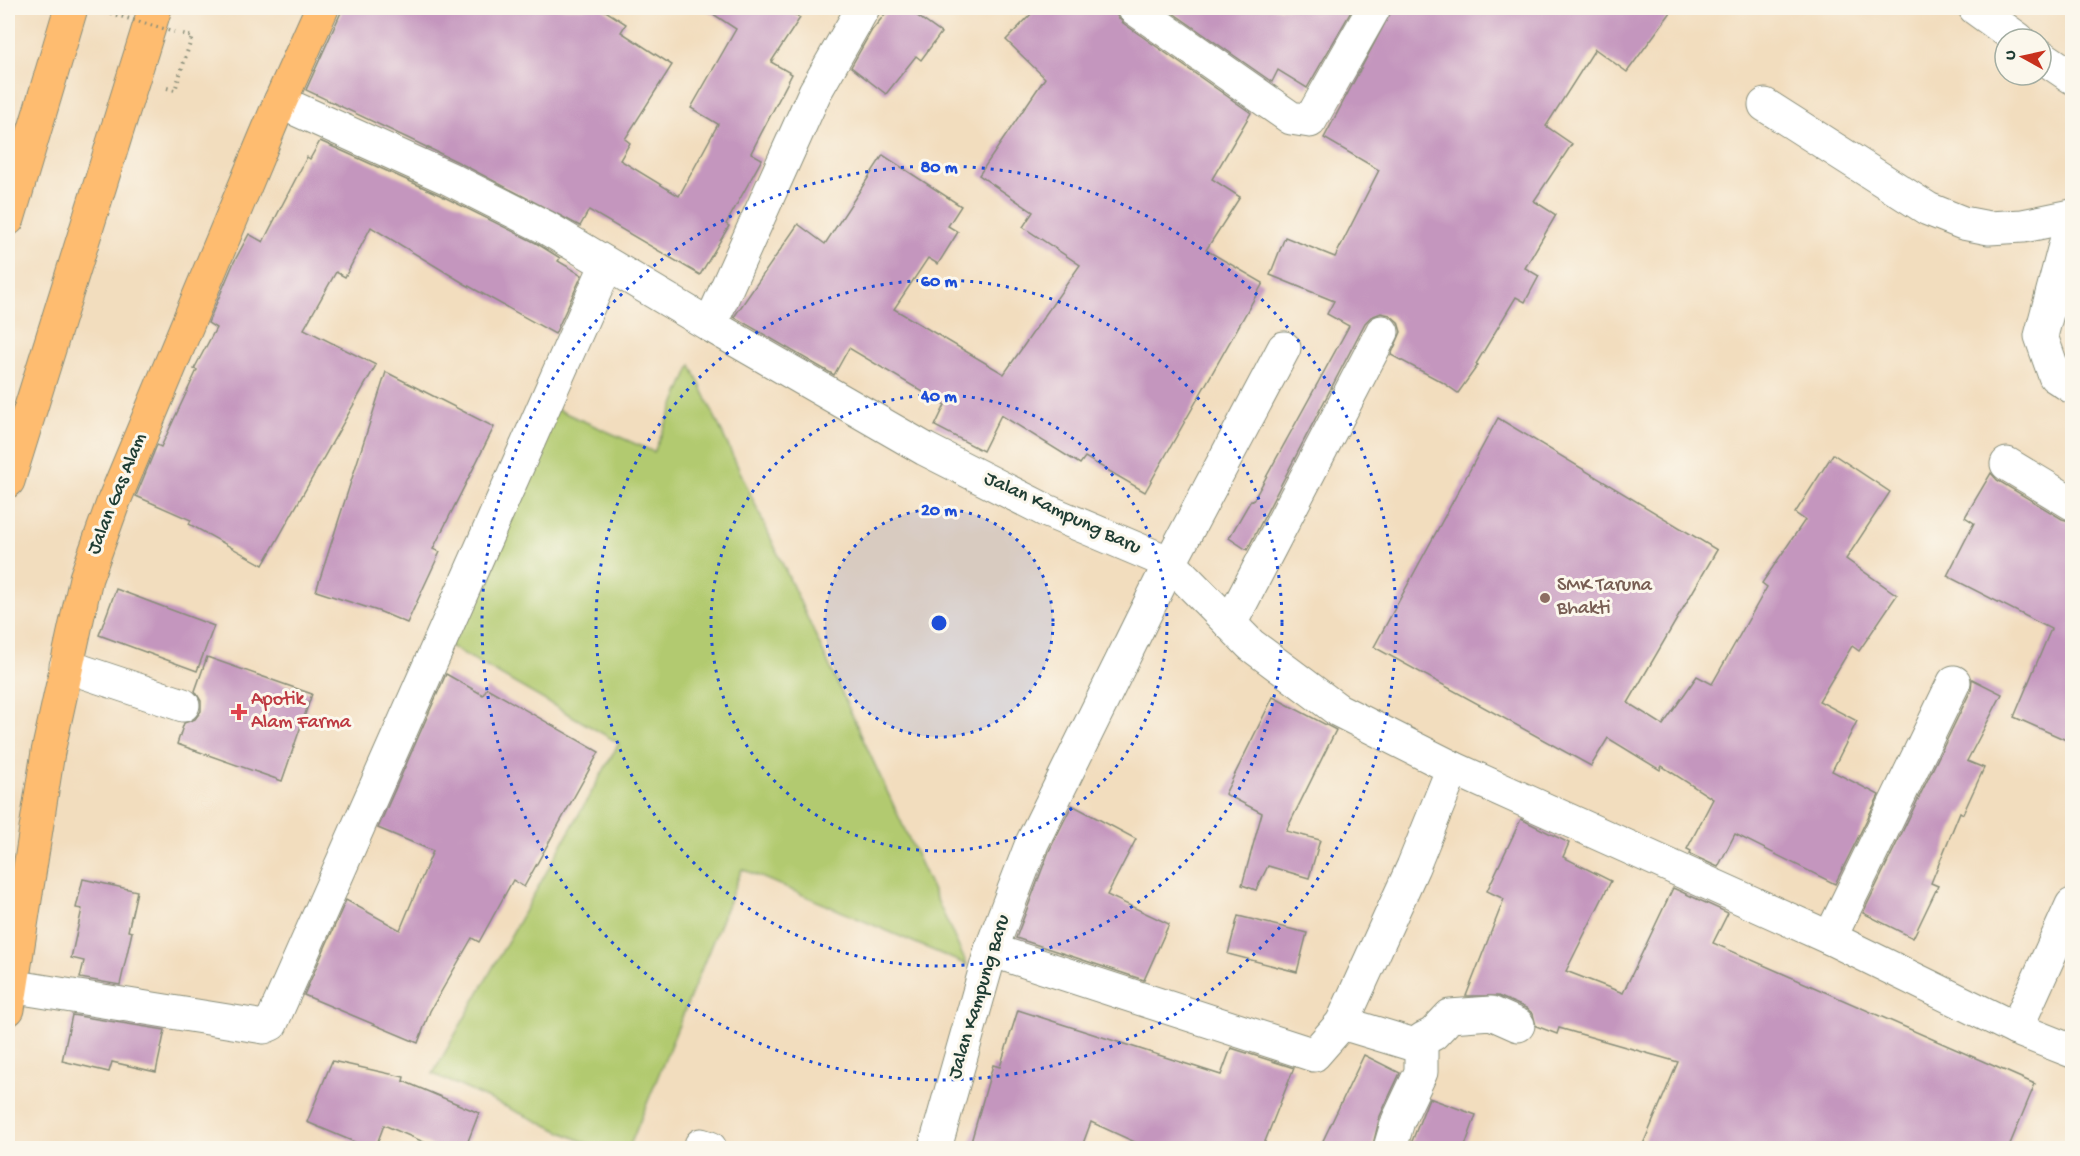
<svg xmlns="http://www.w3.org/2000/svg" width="2080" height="1156" font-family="'Gochi Hand',sans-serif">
	<rect width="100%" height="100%" fill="#fbf7ec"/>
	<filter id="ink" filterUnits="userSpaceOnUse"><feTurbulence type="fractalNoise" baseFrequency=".0167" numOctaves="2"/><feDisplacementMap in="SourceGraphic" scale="12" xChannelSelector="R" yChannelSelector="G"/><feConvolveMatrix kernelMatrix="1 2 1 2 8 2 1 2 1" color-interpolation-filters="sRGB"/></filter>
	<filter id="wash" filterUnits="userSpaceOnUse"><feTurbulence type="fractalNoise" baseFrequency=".008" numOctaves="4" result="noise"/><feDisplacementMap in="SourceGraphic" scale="24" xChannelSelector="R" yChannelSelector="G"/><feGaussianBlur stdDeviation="1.35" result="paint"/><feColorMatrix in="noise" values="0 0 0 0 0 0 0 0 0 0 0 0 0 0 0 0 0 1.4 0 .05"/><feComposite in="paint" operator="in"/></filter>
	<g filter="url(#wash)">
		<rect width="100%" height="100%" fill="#f2ddbe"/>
		<polygon fill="#b2ca6f" stroke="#688452" stroke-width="1.5" points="691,365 967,965 742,869 629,1148 597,1148 433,1074 619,743 429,634 556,409 654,452"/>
		<g id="blocks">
			<g fill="#c496be">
				<polygon points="343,8 601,8 626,24 621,32 672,65 625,139 630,143 620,160 679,196 718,124 691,108 736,29 704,8 784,8 800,18 771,62 792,74 751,153 762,159 726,224 729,226 700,275 589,210 580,226 456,161 306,90"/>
				<polygon points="890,8 906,8 941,33 921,60 916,56 886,94 851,67 872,30"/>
				<polygon points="1037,8 1115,8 1117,16 1123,23 1251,113 1212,179 1240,197 1206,250 1263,283 1145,492 1085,457 1080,464 1001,415 983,451 935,426 945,405 849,348 834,375 734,317 798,224 825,244 883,155 961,206 948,226 958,232 938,264 928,258 894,309 1004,374 1080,265 1023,227 1033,212 979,175 1045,78 1006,40"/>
				<polygon points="1166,8 1353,8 1307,88 1278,70 1272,82"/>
				<polygon points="1393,8 1674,8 1627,72 1595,49 1546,126 1572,144 1534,201 1556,215 1525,268 1539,276 1525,302 1516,297 1476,364 1478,365 1458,393 1442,382 1391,355 1401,332 1398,322 1390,315 1381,313 1371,317 1365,323 1247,550 1229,538 1251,500 1253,501 1349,326 1327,314 1334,301 1270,275 1285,237 1335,257 1379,170 1324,138"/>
				<polygon points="320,141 440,195 536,243 560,258 558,261 582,275 555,334 465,284 371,227 345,277 336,272 304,329 376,365 263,565 189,524 191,520 136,496 157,445 161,447 197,370 194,369 216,328 208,323 234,262 249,234 263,242 307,157 310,159"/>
				<polygon points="386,372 494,427 433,549 440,552 407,623 381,612 316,591"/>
				<polygon points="1498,418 1717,550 1628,703 1663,725 1697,676 1712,684 1767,587 1762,583 1805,520 1795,513 1833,454 1890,492 1846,559 1897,595 1859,651 1852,646 1819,701 1857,721 1832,771 1879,795 1835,884 1735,834 1718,867 1690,854 1691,851 1687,849 1713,799 1662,766 1660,770 1608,738 1591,766 1374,647"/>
				<polygon points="1991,473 1997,480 2062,519 2073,522 2073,743 2014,717 2051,629 1947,576 1974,523 1965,517"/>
				<polygon points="116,589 214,626 197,671 99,635"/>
				<polygon points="207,657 312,694 282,781 177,744 184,723 195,719 201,711 201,701 195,691"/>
				<polygon points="446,674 483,695 487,688 599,752 524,887 513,880 479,942 472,938 430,1011 418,1043 304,995 346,900 400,930 433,851 378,828"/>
				<polygon points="1972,679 2002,694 1967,761 1984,768 1963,814 1960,812 1931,883 1938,886 1913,938 1863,913 1971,690"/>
				<polygon points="1273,697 1336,730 1286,831 1320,840 1309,878 1268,866 1256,890 1242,885 1262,813 1225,794"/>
				<polygon points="1072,805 1136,839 1107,895 1169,924 1144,980 1016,938 1049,851"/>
				<polygon points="1521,819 1569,843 1563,857 1611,881 1566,971 1623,993 1673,888 1728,913 1713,943 2035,1084 2008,1149 1641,1149 1678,1062 1559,1028 1557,1034 1536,1026 1533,1014 1526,1008 1498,996 1466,996 1504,899 1487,891"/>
				<polygon points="83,879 137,891 128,931 132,932 120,985 80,978 84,961 71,958 82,909 76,908"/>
				<polygon points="1238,916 1307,933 1297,972 1228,954"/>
				<polygon points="1018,1010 1221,1075 1231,1048 1294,1068 1262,1149 1150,1149 1091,1122 1081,1149 969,1149 993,1065 1000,1067"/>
				<polygon points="72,1015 165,1030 156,1072 112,1062 109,1072 62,1061"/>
				<polygon points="1364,1055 1400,1073 1380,1116 1372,1149 1319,1149"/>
				<polygon points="332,1061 404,1077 403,1081 479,1113 465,1149 440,1149 384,1125 375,1149 371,1149 307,1122"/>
				<polygon points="1429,1098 1476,1115 1464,1149 1409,1149"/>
			</g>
		</g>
	</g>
	<g filter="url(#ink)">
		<use href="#blocks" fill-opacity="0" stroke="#888d79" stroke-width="1.5"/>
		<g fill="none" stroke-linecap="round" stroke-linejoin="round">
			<defs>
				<g id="minor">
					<polyline points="863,8 815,92 710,325 925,449 1047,511 1170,563 1032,843 991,950 935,1148"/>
					<polyline points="1134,8 1291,118 1310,121 1374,8"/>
					<polyline points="1975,8 2018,39"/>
					<polyline points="2041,56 2072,77"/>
					<polyline points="280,102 448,178 545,227 710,325"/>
					<polyline points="1765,105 1928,209 1963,223 1989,228 2023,226 2072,216"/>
					<polyline points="2072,219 2041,336 2055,376 2072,387"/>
					<polyline points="1284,348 1170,563 1251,645 1338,710 1453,768 1830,938 2016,1029 2072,1051"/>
					<polyline points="2007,464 2072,503"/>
					<polyline points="1230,624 1382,332"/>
					<polyline points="66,666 183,705"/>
					<polyline points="1830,938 1954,682"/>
					<polyline points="991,950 1314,1055 1342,1023 1413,867 1453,768"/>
					<polyline points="10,986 264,1027 271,1024 606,266"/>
					<polyline points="1342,1023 1421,1047 1421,1072 1398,1121 1390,1148"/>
					<polyline points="2016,1029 2072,905"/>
					<polyline points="1421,1047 1423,1039 1433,1034 1450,1016 1491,1013 1518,1025"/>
					<polyline points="701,1145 710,1148"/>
				</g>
				<polyline id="major" points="8,1009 48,752 86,578 113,503 280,102 322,8"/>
				<g id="highway">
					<polyline points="8,219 71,8"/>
					<polyline points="8,481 155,8"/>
				</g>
			</defs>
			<use href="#minor" stroke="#888d79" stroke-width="35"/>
			<use href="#major" stroke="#888d79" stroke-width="35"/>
			<use href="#highway" stroke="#888d79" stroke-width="35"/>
			<polyline stroke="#888d79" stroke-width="4" stroke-dasharray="1.5 4.5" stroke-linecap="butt" points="167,88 175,90 192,37 183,34"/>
			<use href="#minor" stroke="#fff" stroke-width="33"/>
			<use href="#major" stroke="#febc70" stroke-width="33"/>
			<use href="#highway" stroke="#febc70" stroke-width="33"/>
			<polyline stroke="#888d79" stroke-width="4" stroke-dasharray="1.5 4.5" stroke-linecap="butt" points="93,8 174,32"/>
		</g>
	</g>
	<circle cx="939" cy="623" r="114" fill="#1d4ed8" fill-opacity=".12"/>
	<g fill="none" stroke="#1d4ed8" stroke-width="3" stroke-dasharray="3 6">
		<circle cx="939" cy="623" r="114"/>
		<circle cx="939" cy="623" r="228"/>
		<circle cx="939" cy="623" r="343"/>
		<circle cx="939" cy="623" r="457"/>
	</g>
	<circle fill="#8d6e63" stroke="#fbf7ec" stroke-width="2" cx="1545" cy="598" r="6"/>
	<path fill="#e0444e" stroke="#fbf7ec" stroke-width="2" d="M236 703h6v6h6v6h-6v6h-6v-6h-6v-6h6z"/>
	<g text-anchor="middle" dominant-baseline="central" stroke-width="6" stroke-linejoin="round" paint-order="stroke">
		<g font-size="20" fill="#1f3d34" stroke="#fbf7ec">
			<text transform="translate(118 494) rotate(-68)">Jalan Gas Alam</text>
			<text transform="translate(1062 514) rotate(25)">Jalan Kampung Baru</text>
			<text transform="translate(980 997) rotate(-73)">Jalan Kampung Baru</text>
		</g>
		<g font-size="20" fill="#785e54" stroke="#fbf7ec" text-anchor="start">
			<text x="1557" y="586">SMK Taruna<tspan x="1557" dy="23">Bhakti</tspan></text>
		</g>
		<g font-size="20" fill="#be3a42" stroke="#fbf7ec" text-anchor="start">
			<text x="251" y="700">Apotik<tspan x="251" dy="23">Alam Farma</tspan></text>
		</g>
	</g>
	<circle cx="939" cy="623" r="9" fill="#1d4ed8" stroke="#fbf7ec" stroke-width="3"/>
	<g font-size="18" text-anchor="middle" font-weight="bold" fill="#1d4ed8" stroke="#fbf7ec" stroke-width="6" stroke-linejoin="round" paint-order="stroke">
		<text x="939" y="172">80 m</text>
		<text x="939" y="286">60 m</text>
		<text x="939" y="401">40 m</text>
		<text x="939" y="515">20 m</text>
	</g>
	<rect width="2080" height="1156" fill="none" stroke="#fbf7ec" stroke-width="30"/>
	<g transform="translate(2023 57) rotate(278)"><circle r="28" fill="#fbf7ec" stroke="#a3ada2" stroke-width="1.5"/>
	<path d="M0-4.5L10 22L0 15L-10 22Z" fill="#c8321e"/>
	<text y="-9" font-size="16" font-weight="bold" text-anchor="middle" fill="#1f3d34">U</text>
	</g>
</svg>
